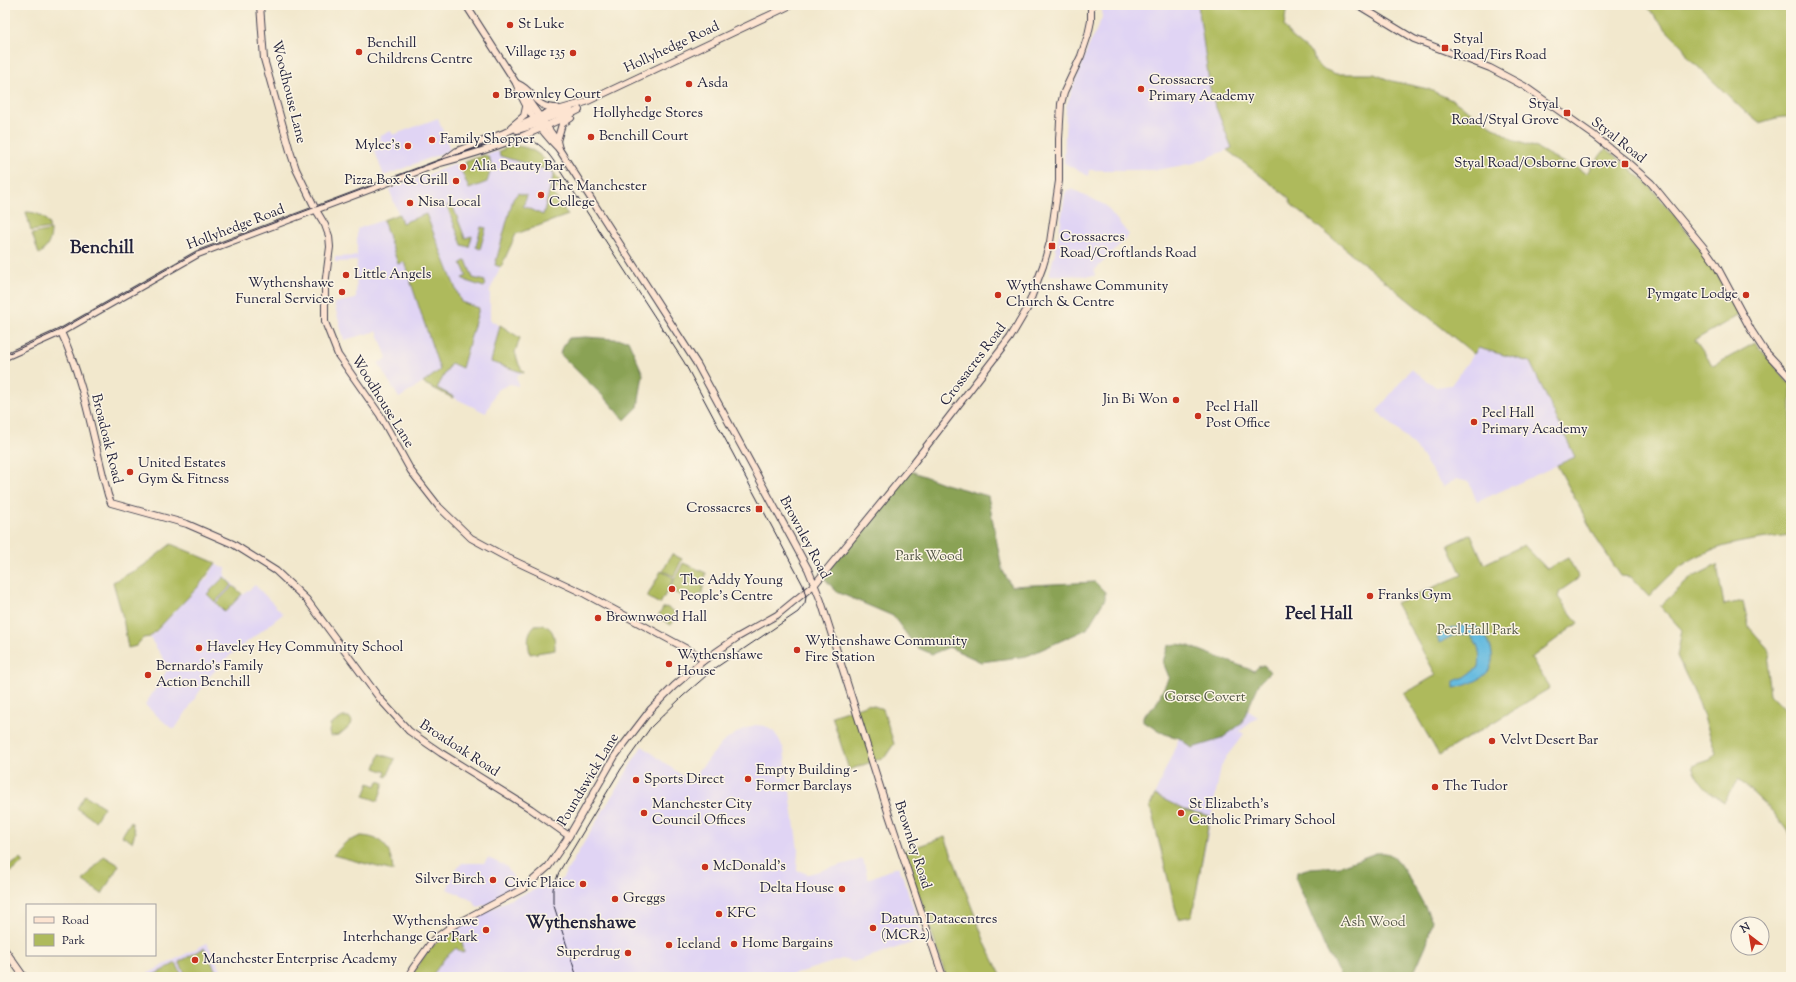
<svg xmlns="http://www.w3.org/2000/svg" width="1796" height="982" font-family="'Sorts Mill Goudy',serif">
	<rect width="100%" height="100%" fill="#fcf5e5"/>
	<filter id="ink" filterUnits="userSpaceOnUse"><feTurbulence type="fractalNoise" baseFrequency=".025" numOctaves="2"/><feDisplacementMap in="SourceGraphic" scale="8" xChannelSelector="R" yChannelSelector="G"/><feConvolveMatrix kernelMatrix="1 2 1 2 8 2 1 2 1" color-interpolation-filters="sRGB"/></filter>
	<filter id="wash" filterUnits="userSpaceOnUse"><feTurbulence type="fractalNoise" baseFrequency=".012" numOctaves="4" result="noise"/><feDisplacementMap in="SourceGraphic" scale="16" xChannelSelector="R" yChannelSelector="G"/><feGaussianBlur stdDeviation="0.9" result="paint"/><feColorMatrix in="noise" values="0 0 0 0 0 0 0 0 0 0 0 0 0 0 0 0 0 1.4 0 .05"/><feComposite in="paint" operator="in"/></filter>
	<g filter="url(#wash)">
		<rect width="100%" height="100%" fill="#f2e8cd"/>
		<g fill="#e0d4f4">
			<polygon points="1102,5 1198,5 1211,95 1232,148 1194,163 1157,170 1089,170 1088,176 1064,163 1066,107 1074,84 1081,68 1087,50 1102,18"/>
			<polygon points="438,118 450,150 384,176 372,144 380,140 379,136 391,131 393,135"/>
			<polygon points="513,146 523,147 533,151 549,164 562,185 552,192 568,215 516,234 490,290 490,320 520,338 515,352 519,365 524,373 518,374 516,379 518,382 518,386 510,384 497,390 486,413 423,383 399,398 378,363 387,358 377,331 344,340 334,303 356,299 357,261 335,262 335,257 357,256 357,229 383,220 398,264 404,262 440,370 426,214 402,223 389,189 456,164 457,165"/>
			<polygon points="1072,189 1105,205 1129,235 1094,271 1095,276 1049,275 1058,241 1065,194 1067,190"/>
			<polygon points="1478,348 1530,361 1575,457 1477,502 1469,482 1456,479 1443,487 1419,452 1402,434 1377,411 1411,369 1436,387 1451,385"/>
			<polygon points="216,564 220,567 226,568 225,576 243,595 255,585 283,614 228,657 209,677 175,729 171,728 145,705 169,667 150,638 208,577"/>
			<polygon points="1247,710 1258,717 1240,731 1244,734 1226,757 1221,767 1192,916 1178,919 1150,806 1179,738 1192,748 1221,739 1241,724"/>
			<polygon points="755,725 765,726 774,732 779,739 784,750 798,849 797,870 808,874 863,859 868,879 899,866 924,939 853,962 842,959 785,977 411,977 435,943 448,932 511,899 562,879 642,746 681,775 692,781 701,768 722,743 741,730"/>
			<polygon points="488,858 506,866 520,888 486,905 477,907 474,902 469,898 447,889 456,869 462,863 484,863"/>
			<polygon points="207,943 225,977 141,977"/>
		</g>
		<g fill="#aeba5c" stroke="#686e4c">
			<path d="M1198,5H1287L1284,26L1291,36L1313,54L1315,62L1321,68L1336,74H1374L1392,81L1428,89L1454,101L1515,141L1537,148L1569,166L1572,164L1586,174L1606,148L1647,183L1679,221L1713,265L1727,294L1739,315L1695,340L1713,366L1755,343L1791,385V535C1751,540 1707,544 1675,571C1666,579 1657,588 1649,597L1631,577L1621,576L1597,540L1557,465L1575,457L1530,362L1478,348L1474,354L1292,205L1288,197L1227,150L1232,148L1211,95Z"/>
			<path d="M1645,5H1791V117C1779,116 1770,120 1759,123L1743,110L1688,57L1683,47L1669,33Z"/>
			<path d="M511,146C531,145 544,156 554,172L500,156L499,151Z"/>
			<polygon points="485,155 489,158 492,166 487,182 469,189 461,170 467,168 465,162"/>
			<polygon points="554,173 562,185 552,192 568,215 516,234 501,267 495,265 513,199 518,193 527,196 523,206 543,215"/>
			<polygon points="452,204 465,238 472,236 469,247 462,245 447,206"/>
			<path d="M26,212C38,212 47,217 50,228L31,231Z"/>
			<polygon points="399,214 402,223 426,214 461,302 479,308 462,368 451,363 437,388 454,397 453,398 423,383 440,370 404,262 398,264 383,220"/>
			<polygon points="481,227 486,228 480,249 476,247"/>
			<path d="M51,230C51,240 48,248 39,254L32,234Z"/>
			<polygon points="466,260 473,278 485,281 484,287 469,282 462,278 467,276 461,263"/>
			<polygon points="500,325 520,338 515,352 519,365 524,373 491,362"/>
			<polygon points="1471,534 1484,564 1524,545 1547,569 1568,558 1579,578 1560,591 1558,597 1578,623 1531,658 1550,688 1439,755 1404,694 1436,675 1396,603 1462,575 1448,545"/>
			<polygon points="171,544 216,563 198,587 150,637 143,638 136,646 128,648 123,618 113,582 143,566"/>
			<polygon points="672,554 682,559 674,576 663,571"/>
			<polygon points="683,563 706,573 702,593 696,598 684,592 682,596 669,590"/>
			<path d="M1717,565L1724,605L1743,601L1749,627L1770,651L1767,670L1770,694L1791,716V836L1773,812L1738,779L1724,802C1707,791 1700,785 1692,766L1710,760L1716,753L1699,703L1677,656L1682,630L1660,606L1691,578Z"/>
			<polygon points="661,571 674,578 660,604 647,597"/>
			<polygon points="224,577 232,585 215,602 207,594"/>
			<polygon points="233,586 242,594 225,612 216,603"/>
			<polygon points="666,607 675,612 674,614 677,616 671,625 658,617 663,608"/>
			<path d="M535,625C553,623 555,635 555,650L530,654C528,642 526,634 535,625Z"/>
			<polygon points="868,704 883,709 894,744 885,757 849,770 832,716"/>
			<polygon points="343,717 349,717 352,721 351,725 339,735 331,736 329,733 330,725"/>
			<polygon points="380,754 395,759 387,777 385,776 386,772 375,768"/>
			<polygon points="378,781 384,783 378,801 364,796 369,783 376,786"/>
			<polygon points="85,795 104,807 95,821 77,808"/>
			<polygon points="1155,795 1185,810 1210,816 1192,916 1178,919 1150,806"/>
			<polygon points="131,821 135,833 132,842 122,836"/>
			<path d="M361,836C384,837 391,849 393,871L333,855L346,842Z"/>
			<polygon points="945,837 986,945 1002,977 946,977 921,900 901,852"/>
			<polygon points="104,856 119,865 102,894 83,881"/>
			<polygon points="20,859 23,863 5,876 5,869"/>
			<path d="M448,932H456L462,941L464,952L462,953L456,948L444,959L431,977H411C421,959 432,945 448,932Z"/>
			<polygon points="204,948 219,977 187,977 179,962"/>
			<polygon points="176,963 183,977 150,977"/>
		</g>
		<g fill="#8aa254" stroke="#566248">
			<polygon points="586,337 628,340 643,374 638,407 625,420 608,401 560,354 562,347 569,338"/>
			<polygon points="908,470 945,484 988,496 1002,569 1011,586 1095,582 1105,592 1105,599 1087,629 1027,656 981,662 949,647 932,654 916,647 893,616 837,592 823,577"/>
			<polygon points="1177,644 1189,646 1254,671 1258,667 1264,665 1270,672 1260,682 1241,724 1221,739 1192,748 1179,738 1165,734 1143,722 1143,716 1155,706 1169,677 1163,662 1168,646"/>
			<path d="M1376,853C1382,853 1386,852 1391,855C1403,863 1424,906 1432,920L1427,943L1412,977H1341L1325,948L1296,879L1297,872L1310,868L1340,866Z"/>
		</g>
		<path fill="#62b9df" stroke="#426e8d" d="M1466,625C1470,626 1474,626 1478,628C1489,637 1497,656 1489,670C1483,680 1465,686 1454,688V681L1465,677L1479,667C1481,654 1479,644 1469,634C1457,634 1450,636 1440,643L1437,638L1446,630Z"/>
	</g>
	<g filter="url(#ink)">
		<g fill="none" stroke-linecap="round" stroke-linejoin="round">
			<defs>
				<g id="secondary">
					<polyline points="260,5 264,59 290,151 296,169 316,210 325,225 329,236 330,247 325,285 325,322 338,355 380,415 411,471 439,507 471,538 506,557 585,594 698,655 703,661"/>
					<polyline points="466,5 516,83 557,141 559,149"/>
					<polyline points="1358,5 1414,39 1490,68 1524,86 1595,136 1626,161 1651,183 1705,249 1715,263 1751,330 1764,350 1791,379"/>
					<path d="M516,83C525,108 540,130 559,149L697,364L808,569L821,601L889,815L943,977"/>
					<path d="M518,84C535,91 533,108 557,108"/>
					<polyline points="541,121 570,110"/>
					<polyline points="511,127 524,116 526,107"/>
					<polyline points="517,130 541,123"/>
					<polyline points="557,141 562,124 571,118"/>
					<polyline points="445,160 457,151 504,133 547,113 586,102 791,5"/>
					<path d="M61,332C84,380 94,443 108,495L111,503L187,524L233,544L276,571L307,600L380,699L409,731L441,753L531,809L569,836"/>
					<path d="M5,357L61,332L198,254L440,163C488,151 535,133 579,110"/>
					<polyline points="5,950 24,977"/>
					<polyline points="408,977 413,968 433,940 452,926 524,888 548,867 569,836 615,756 651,709 674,686 703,661 738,637 777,615 815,584 908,470 1010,338 1027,309 1043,266 1050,242 1059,181 1059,139 1061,104 1064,92 1081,56 1088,35 1091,21 1091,5"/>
				</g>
			</defs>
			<use href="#secondary" stroke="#414051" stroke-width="8"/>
			<use href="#secondary" stroke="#fde4d1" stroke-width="6"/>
			<path stroke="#22223b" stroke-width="1" d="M5,355L60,330L197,252L440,160L508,138C530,134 544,146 555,163L684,362L803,585L806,597L805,603L798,612L714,669L683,696L651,727L621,769L559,872L553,889V903L577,977"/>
		</g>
	</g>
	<g fill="#c8321e" stroke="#fcf5e5" stroke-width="1.5">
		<circle cx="510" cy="25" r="4"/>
		<rect x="1441" y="44" width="8" height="8" rx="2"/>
		<circle cx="359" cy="52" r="4"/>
		<circle cx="573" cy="53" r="4"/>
		<circle cx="689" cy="84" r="4"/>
		<circle cx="1141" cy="89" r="4"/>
		<circle cx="496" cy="95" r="4"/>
		<circle cx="648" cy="99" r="4"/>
		<rect x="1563" y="109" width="8" height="8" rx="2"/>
		<circle cx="591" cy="137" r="4"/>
		<circle cx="432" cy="140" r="4"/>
		<circle cx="408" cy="146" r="4"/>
		<rect x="1621" y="160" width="8" height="8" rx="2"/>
		<circle cx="463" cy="167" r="4"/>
		<circle cx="456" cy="181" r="4"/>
		<circle cx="541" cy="195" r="4"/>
		<circle cx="410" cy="203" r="4"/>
		<rect x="1048" y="242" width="8" height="8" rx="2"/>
		<circle cx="346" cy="275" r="4"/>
		<circle cx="342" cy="292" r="4"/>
		<circle cx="998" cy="295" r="4"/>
		<circle cx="1746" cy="295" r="4"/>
		<circle cx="1176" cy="400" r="4"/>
		<circle cx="1198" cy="416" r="4"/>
		<circle cx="1474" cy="422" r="4"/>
		<circle cx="130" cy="472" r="4"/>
		<rect x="755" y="505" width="8" height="8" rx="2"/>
		<circle cx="672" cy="589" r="4"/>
		<circle cx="1370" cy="596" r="4"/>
		<circle cx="598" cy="618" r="4"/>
		<circle cx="199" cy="648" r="4"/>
		<circle cx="797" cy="650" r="4"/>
		<circle cx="669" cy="664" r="4"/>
		<circle cx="148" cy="675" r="4"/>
		<circle cx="1492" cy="741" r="4"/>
		<circle cx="748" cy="779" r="4"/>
		<circle cx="636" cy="780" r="4"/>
		<circle cx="1435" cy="787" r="4"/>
		<circle cx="644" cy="813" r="4"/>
		<circle cx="1181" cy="813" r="4"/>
		<circle cx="705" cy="867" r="4"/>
		<circle cx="493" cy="880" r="4"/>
		<circle cx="583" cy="884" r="4"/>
		<circle cx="842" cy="889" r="4"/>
		<circle cx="615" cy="899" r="4"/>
		<circle cx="719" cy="914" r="4"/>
		<circle cx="873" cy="928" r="4"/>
		<circle cx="486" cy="930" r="4"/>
		<circle cx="734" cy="944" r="4"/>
		<circle cx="669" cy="945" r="4"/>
		<circle cx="628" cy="953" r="4"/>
		<circle cx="195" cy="960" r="4"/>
	</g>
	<g text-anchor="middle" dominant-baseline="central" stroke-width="3" stroke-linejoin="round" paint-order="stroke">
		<g font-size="14" fill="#22223b" stroke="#fcf5e5" text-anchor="start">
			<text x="518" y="25">St Luke</text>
			<text x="1453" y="40">Styal<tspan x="1453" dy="16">Road/Firs Road</tspan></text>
			<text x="367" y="44">Benchill<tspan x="367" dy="16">Childrens Centre</tspan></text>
			<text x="565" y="53" text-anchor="end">Village 135</text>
			<text x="1149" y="81">Crossacres<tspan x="1149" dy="16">Primary Academy</tspan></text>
			<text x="697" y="84">Asda</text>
			<text x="504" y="95">Brownley Court</text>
			<text x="1559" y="105" text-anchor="end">Styal<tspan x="1559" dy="16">Road/Styal Grove</tspan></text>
			<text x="648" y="114" text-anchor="middle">Hollyhedge Stores</text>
			<text x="599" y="137">Benchill Court</text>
			<text x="440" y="140">Family Shopper</text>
			<text x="400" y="146" text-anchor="end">Mylee's</text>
			<text x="1617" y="164" text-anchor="end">Styal Road/Osborne Grove</text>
			<text x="471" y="167">Alia Beauty Bar</text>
			<text x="448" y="181" text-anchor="end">Pizza Box &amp; Grill</text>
			<text x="549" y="187">The Manchester<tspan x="549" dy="16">College</tspan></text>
			<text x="418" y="203">Nisa Local</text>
			<text x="1060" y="238">Crossacres<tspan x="1060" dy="16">Road/Croftlands Road</tspan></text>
			<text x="354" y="275">Little Angels</text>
			<text x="334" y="284" text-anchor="end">Wythenshawe<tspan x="334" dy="16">Funeral Services</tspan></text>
			<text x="1006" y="287">Wythenshawe Community<tspan x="1006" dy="16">Church &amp; Centre</tspan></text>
			<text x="1738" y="295" text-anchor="end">Pymgate Lodge</text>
			<text x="1168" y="400" text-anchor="end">Jin Bi Won</text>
			<text x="1206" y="408">Peel Hall<tspan x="1206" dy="16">Post Office</tspan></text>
			<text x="1482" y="414">Peel Hall<tspan x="1482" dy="16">Primary Academy</tspan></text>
			<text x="138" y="464">United Estates<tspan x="138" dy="16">Gym &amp; Fitness</tspan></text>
			<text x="751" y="509" text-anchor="end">Crossacres</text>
			<text x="680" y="581">The Addy Young<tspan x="680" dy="16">People's Centre</tspan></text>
			<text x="1378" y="596">Franks Gym</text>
			<text x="606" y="618">Brownwood Hall</text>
			<text x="805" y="642">Wythenshawe Community<tspan x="805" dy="16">Fire Station</tspan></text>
			<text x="207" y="648">Haveley Hey Community School</text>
			<text x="677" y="656">Wythenshawe<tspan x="677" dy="16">House</tspan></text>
			<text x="156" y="667">Bernardo's Family<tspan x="156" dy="16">Action Benchill</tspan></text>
			<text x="1500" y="741">Velvt Desert Bar</text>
			<text x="756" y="771">Empty Building -<tspan x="756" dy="16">Former Barclays</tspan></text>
			<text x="644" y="780">Sports Direct</text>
			<text x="1443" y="787">The Tudor</text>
			<text x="652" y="805">Manchester City<tspan x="652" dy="16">Council Offices</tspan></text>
			<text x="1189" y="805">St Elizabeth's<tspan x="1189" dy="16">Catholic Primary School</tspan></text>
			<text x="713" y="867">McDonald's</text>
			<text x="485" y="880" text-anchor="end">Silver Birch</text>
			<text x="575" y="884" text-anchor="end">Civic Plaice</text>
			<text x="834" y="889" text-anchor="end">Delta House</text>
			<text x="623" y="899">Greggs</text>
			<text x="727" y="914">KFC</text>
			<text x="881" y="920">Datum Datacentres<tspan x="881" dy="16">(MCR2)</tspan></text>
			<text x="478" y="922" text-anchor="end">Wythenshawe<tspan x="478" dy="16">Interhchange Car Park</tspan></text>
			<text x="742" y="944">Home Bargains</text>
			<text x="677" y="945">Iceland</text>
			<text x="620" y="953" text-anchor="end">Superdrug</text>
			<text x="203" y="960">Manchester Enterprise Academy</text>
		</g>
		<g font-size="14" fill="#22223b" stroke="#fcf5e5">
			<text transform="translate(672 48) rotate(-25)">Hollyhedge Road</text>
			<text transform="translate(288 92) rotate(76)">Woodhouse Lane</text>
			<text transform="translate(1618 141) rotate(38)">Styal Road</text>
			<text transform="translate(236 228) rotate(-21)">Hollyhedge Road</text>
			<text transform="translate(974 365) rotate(-53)">Crossacres Road</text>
			<text transform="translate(382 402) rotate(58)">Woodhouse Lane</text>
			<text transform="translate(106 439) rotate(76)">Broadoak Road</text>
			<text transform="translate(804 538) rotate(62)">Brownley Road</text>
			<text transform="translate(459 749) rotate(33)">Broadoak Road</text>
			<text transform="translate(589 780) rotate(-59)">Poundswick Lane</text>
			<text transform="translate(912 845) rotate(72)">Brownley Road</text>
		</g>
		<g font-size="14" fill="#535747" stroke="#fcf5e5">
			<text x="929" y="557">Park Wood</text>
			<text x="1478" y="631">Peel Hall Park</text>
			<text x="1205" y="698">Gorse Covert</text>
			<text x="1373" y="923">Ash Wood</text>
		</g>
		<g font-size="18" font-weight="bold" fill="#22223b" stroke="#fcf5e5">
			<text x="102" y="249">Benchill</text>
			<text x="1319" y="615">Peel Hall</text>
			<text x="581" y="924">Wythenshawe</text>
		</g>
	</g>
	<rect width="1796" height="982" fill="none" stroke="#fcf5e5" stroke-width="20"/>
	<rect x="26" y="904" width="130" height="52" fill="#fcf5e5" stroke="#a5a1a1"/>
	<rect x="34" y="917" width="20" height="6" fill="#fde4d1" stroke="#a5a1a1"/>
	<text x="62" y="924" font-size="12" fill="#22223b">Road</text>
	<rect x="34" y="934" width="20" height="12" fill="#aeba5c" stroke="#a5a1a1"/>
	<text x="62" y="944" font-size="12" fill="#22223b">Park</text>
	<g transform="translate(1750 936) rotate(329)"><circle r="19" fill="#fcf5e5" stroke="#a5a1a1"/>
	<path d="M0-3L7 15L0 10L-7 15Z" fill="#c8321e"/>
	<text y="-6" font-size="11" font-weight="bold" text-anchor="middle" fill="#22223b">N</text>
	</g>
</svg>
